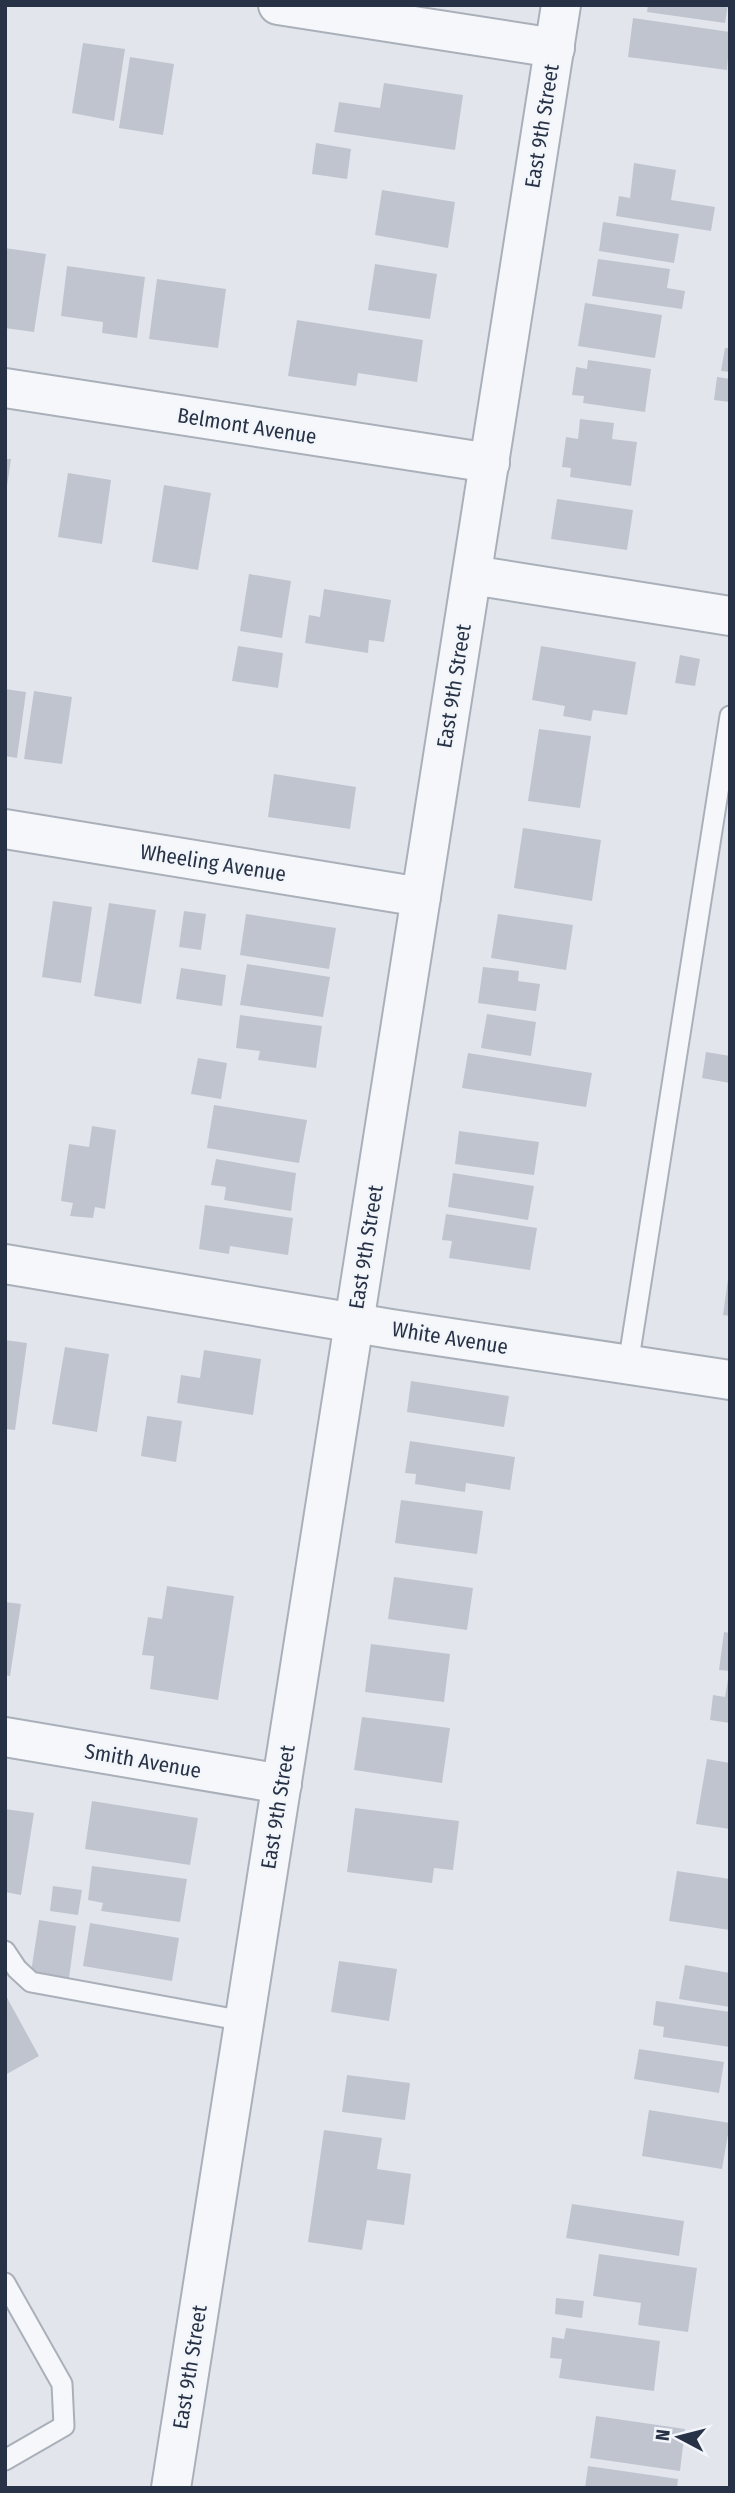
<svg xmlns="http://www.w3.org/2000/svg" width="735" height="2493" font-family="'Fira Sans Condensed',sans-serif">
	<rect width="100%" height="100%" fill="#e2e6ec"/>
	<g fill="#bfc4cf">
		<polygon points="648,5 728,5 725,23 647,12"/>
		<polygon points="633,18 730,32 727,70 628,57"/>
		<polygon points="83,43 125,49 114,121 72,113"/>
		<polygon points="130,57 174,64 163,135 119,128"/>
		<polygon points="384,83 463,95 455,150 334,132 339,102 380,108"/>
		<polygon points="316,143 351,149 347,179 312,174"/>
		<polygon points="634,163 676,170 671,200 715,207 711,231 616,216 619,196 630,198"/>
		<polygon points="382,190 455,202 448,248 375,235"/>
		<polygon points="603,222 679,234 674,263 599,251"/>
		<polygon points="5,248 46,254 34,332 5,328"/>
		<polygon points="598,259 670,269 667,288 685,291 682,309 592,296"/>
		<polygon points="375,264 437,274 430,319 368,310"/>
		<polygon points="67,266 145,277 137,338 102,333 103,322 61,316"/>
		<polygon points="157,279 226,289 218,348 149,339"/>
		<polygon points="585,303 662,315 655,358 578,346"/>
		<polygon points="297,320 423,340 417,382 358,373 356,386 288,376"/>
		<polygon points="725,348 730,348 730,372 721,371"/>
		<polygon points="588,360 651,369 645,412 583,403 584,396 572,395 576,367 587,369"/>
		<polygon points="717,377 730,379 730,402 714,400"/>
		<polygon points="580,419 614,423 612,439 637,442 631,486 570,477 571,468 562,467 566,437 578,439"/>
		<polygon points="5,459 11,459 7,486 5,486"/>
		<polygon points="68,473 111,480 102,544 58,537"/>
		<polygon points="164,485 211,493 198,570 152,562"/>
		<polygon points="557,499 633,510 627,550 551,539"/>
		<polygon points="249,574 291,581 282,638 240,631"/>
		<polygon points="324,589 391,600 384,642 369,640 368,653 305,643 309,615 320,617"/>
		<polygon points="238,646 283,653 278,688 232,681"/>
		<polygon points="541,646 636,662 627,715 593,710 591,721 563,716 565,706 532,700"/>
		<polygon points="680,655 700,659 695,686 675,683"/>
		<polygon points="5,689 26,692 17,758 5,756"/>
		<polygon points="34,691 72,697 62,764 24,759"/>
		<polygon points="539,729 591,736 580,808 528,801"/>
		<polygon points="274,774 356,787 350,829 268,817"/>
		<polygon points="523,828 601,840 592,901 514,888"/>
		<polygon points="53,901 92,907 81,983 42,977"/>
		<polygon points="109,903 156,910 141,1004 94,996"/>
		<polygon points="184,911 206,914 201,950 179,947"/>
		<polygon points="246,914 336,928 329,969 240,955"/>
		<polygon points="498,914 573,925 566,970 491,958"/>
		<polygon points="247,964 330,977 323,1017 240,1005"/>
		<polygon points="483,967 519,971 518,981 540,984 536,1011 478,1003"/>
		<polygon points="181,968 226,975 222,1006 176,999"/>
		<polygon points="487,1014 536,1022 531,1056 481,1048"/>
		<polygon points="240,1015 322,1026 316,1068 258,1060 260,1051 236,1048"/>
		<polygon points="706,1052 730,1056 730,1083 702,1078"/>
		<polygon points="468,1053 592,1073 586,1107 462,1088"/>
		<polygon points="198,1058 227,1063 221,1099 191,1094"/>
		<polygon points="214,1105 307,1120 299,1163 207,1148"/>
		<polygon points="92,1126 116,1130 105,1209 95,1207 93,1218 70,1216 73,1203 61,1201 69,1144 89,1147"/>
		<polygon points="459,1131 539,1142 534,1175 455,1164"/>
		<polygon points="216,1159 296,1173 291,1211 224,1200 226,1187 211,1185"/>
		<polygon points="453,1173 534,1186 528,1220 448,1207"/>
		<polygon points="205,1205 293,1218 288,1255 230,1246 229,1254 199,1249"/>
		<polygon points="446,1214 537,1228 530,1270 449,1258 452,1241 442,1240"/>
		<polygon points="728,1279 730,1279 730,1316 723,1315"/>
		<polygon points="5,1340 27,1343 15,1430 5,1429"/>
		<polygon points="65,1347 109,1354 97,1432 52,1424"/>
		<polygon points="204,1350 261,1359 253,1415 177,1403 181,1375 200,1378"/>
		<polygon points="411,1381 509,1396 504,1427 407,1412"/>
		<polygon points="147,1416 182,1421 176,1462 141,1456"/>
		<polygon points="410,1441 515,1457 510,1490 466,1483 465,1492 415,1484 416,1474 405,1473"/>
		<polygon points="401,1500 483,1511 477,1554 395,1543"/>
		<polygon points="394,1577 473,1588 467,1630 388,1619"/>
		<polygon points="167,1586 234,1596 218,1700 150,1689 154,1656 142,1655 148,1617 162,1619"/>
		<polygon points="5,1602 21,1604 10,1676 5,1675"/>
		<polygon points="724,1632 730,1633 730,1671 719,1670"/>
		<polygon points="371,1644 450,1654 444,1702 365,1692"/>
		<polygon points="728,1679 730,1723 710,1720 713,1695 725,1697"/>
		<polygon points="362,1717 450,1728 442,1783 354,1770"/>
		<polygon points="707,1759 730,1763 730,1829 696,1824"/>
		<polygon points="92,1801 198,1818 190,1865 85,1849"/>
		<polygon points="355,1808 459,1821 453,1870 434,1868 432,1883 347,1872"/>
		<polygon points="5,1809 34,1813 21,1895 5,1892"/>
		<polygon points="92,1866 187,1879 180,1922 101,1911 103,1903 88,1900"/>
		<polygon points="677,1871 730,1879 730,1930 669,1921"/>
		<polygon points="53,1886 82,1890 78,1915 50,1911"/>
		<polygon points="39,1920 76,1926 69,1978 31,1972"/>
		<polygon points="90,1923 179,1938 172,1981 83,1966"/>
		<polygon points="339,1961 397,1969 389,2021 331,2012"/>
		<polygon points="685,1965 730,1973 730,2007 679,1999"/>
		<polygon points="5,1994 39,2056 5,2075"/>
		<polygon points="656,2001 730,2012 730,2047 663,2037 664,2027 653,2025"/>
		<polygon points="639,2049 724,2062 719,2093 634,2079"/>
		<polygon points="347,2075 410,2083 405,2120 342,2112"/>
		<polygon points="649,2110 730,2123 722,2169 642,2156"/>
		<polygon points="324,2130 382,2138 377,2169 411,2174 404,2225 367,2220 362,2250 308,2242"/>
		<polygon points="572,2204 684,2221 679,2256 566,2238"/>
		<polygon points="599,2254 697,2268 688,2332 638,2325 641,2303 593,2296"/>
		<polygon points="556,2298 584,2301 582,2318 555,2314"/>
		<polygon points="566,2328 660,2341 654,2391 559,2378 562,2359 550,2358 552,2337 564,2339"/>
		<polygon points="596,2416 685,2429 680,2471 590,2458"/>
		<polygon points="588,2466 678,2479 677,2488 585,2488"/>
	</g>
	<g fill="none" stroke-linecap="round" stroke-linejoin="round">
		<defs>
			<g id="service">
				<polyline points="628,1365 730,716"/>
				<polyline points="5,1951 17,1969 31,1982 244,2021"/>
				<polyline points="5,2283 62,2384 64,2426 5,2460"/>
			</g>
			<g id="minor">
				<polyline points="278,5 555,48"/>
				<polyline points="5,388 490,463"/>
				<polyline points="472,575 730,616"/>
				<polyline points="5,829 421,897"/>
				<polyline points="5,1264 391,1329 730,1380"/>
				<polyline points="5,1737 282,1784"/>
				<polyline points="171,2488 561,5"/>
			</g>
		</defs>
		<use href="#service" stroke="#aab0ba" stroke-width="23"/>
		<use href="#minor" stroke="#aab0ba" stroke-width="42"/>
		<use href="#service" stroke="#f6f7fa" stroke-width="19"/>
		<use href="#minor" stroke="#f6f7fa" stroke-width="38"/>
	</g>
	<g text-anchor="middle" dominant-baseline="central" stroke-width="5" stroke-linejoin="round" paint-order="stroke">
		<g font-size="21" fill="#283246" stroke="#f2f5f9">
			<text transform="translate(542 126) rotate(-81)">East 9th Street</text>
			<text transform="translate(247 426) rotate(9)">Belmont Avenue</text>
			<text transform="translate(454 686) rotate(-81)">East 9th Street</text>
			<text transform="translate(213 863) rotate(9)">Wheeling Avenue</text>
			<text transform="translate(366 1247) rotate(-81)">East 9th Street</text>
			<text transform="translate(450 1338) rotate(9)">White Avenue</text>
			<text transform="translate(143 1761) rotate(10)">Smith Avenue</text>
			<text transform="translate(278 1807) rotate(-81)">East 9th Street</text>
			<text transform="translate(190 2367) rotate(-81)">East 9th Street</text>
		</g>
	</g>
	<rect width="735" height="2493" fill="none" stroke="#283246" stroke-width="14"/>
	<g transform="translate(679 2437) rotate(277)" stroke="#f2f5f9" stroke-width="5" paint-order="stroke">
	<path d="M0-5L12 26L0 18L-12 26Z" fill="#283246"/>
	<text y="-10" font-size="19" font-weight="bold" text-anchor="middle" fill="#283246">N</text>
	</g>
</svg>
